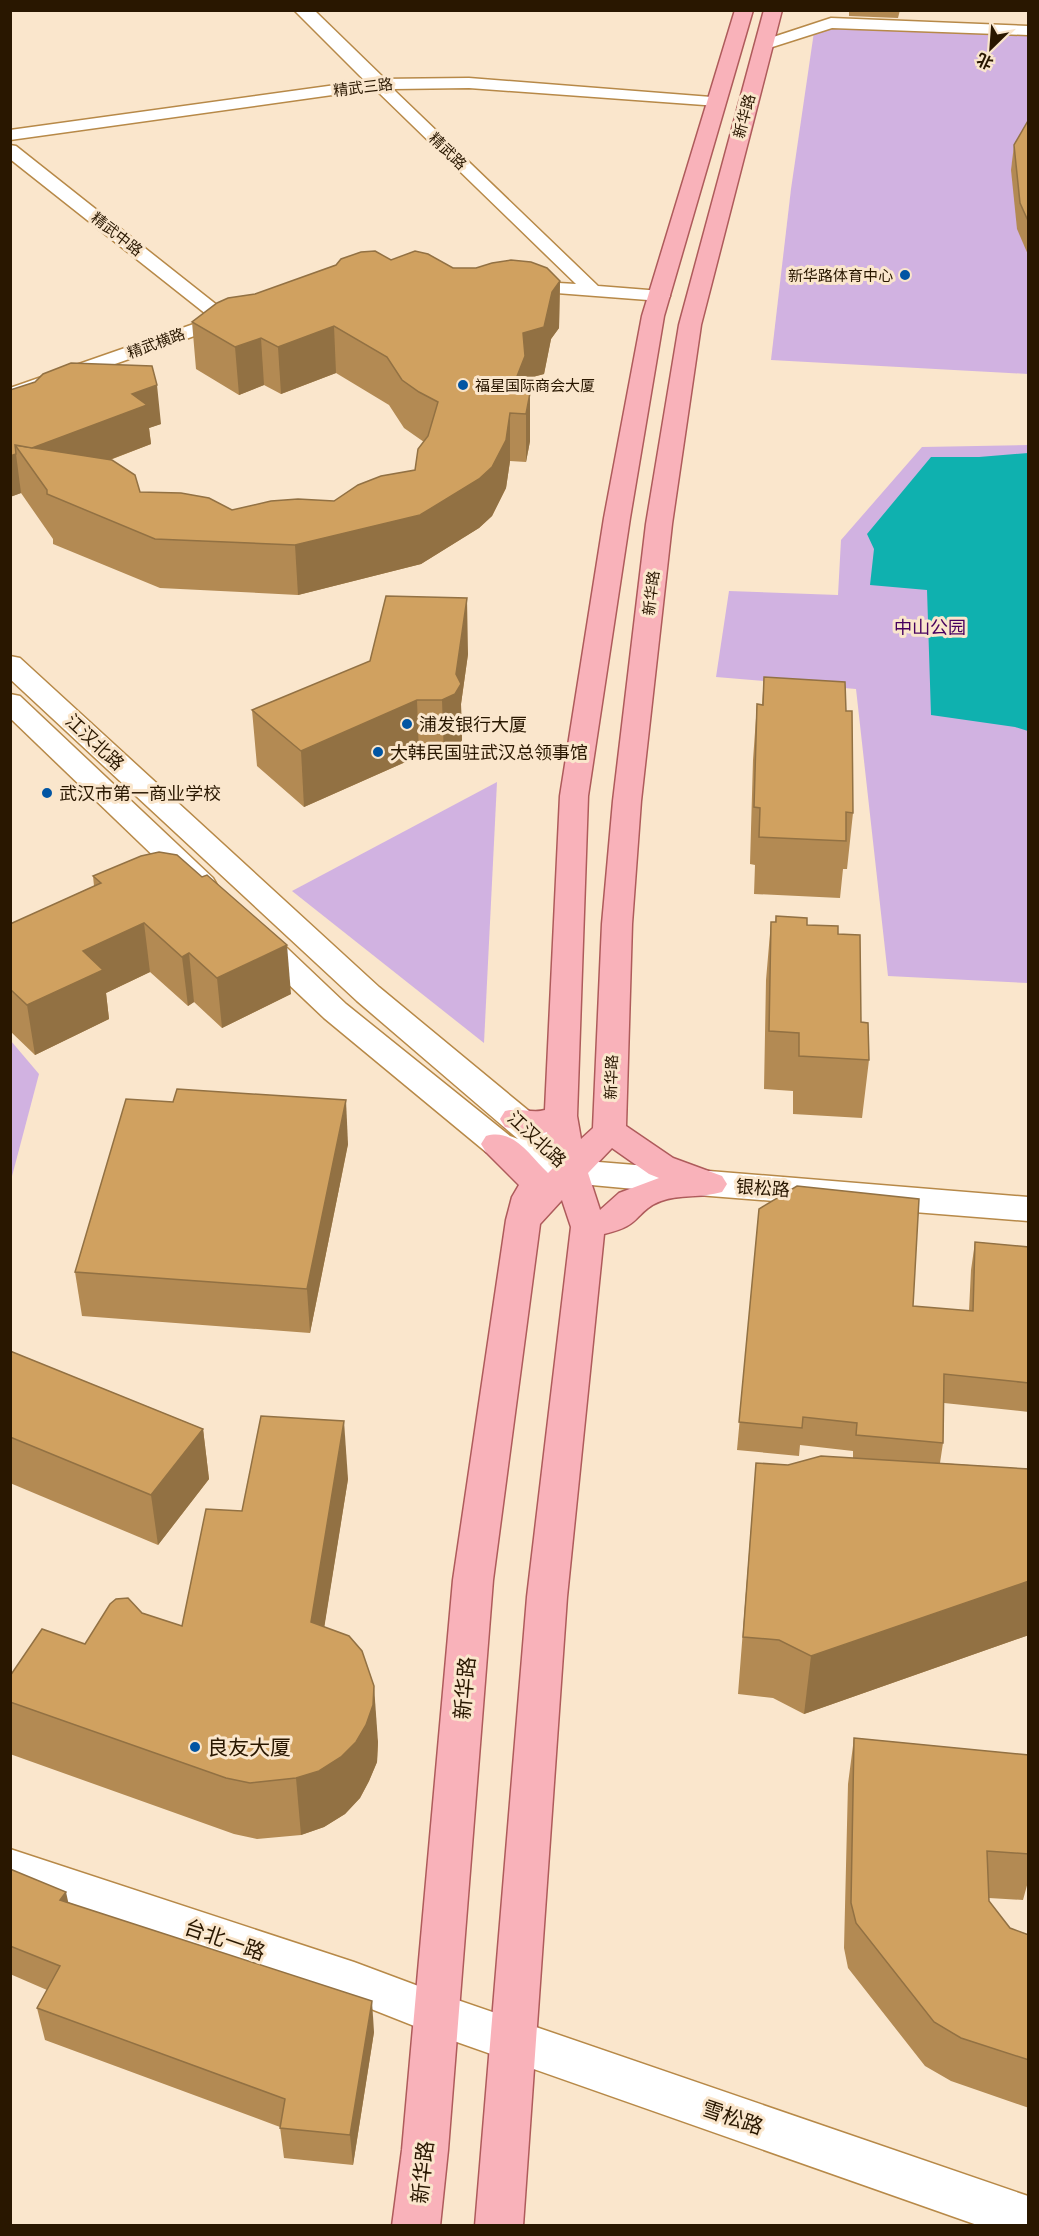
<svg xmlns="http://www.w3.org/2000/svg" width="1039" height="2236" font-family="'IBM Plex Sans','Noto Sans SC',sans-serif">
	<rect width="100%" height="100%" fill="#fae6cc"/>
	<g fill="#d1b2e1">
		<polygon points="815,25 1028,35 1028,374 771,360 791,189"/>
		<polygon points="1028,445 1028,983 888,976 856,689 716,677 729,591 838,595 841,540 922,447"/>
		<polygon points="497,782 484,1043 292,891"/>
		<polygon points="11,1041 39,1074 11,1180"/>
	</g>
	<polygon fill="#0fb1af" points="1028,453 1028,731 1015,727 931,715 927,590 870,585 874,549 867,534 931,457 979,457"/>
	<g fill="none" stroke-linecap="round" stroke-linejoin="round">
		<defs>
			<g id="street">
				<polygon points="831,18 1028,26 1028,35 832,28 763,50 755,45 758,42"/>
				<polygon points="469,78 724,98 726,101 724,104 718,106 469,88 393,89 598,286 661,291 667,292 670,296 667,300 661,301 517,290 514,286 517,282 523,281 576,284 375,89 10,140 10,130 379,79"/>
				<polygon points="10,145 16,146 227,313 234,314 236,318 234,322 10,401 10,388 211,318 10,159"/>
			</g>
			<g id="secondary">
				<polygon points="294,10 314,10 386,80 389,84 386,88 372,88"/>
				<polygon points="10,656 20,658 379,987 529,1111 551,1132 556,1140 551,1148 546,1149 574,1160 1028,1197 1028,1221 710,1196 570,1183 558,1179 486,1152 324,1018 246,944 242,937 246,930 257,927 268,930 346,1004 510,1136 518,1139 357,1001 10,679"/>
				<polygon points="10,694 20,696 213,878 217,885 213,892 202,894 191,892 10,718"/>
				<polygon points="10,1849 354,1962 437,1993 1028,2196 1028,2226 980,2226 437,2035 351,2001 10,1887"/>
			</g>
			<path id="primary" d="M735,10H753L664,316L630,518L588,796L577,1116L581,1139L593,1128L602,924L613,801L646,524L679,325L764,10H782L701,325L672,524L641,801L632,924L626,1126L673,1158L722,1176L727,1184L722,1192C702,1198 680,1194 661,1201C642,1208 640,1219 627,1226C620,1230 612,1232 604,1234L567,1597L523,2226H475L527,1597L571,1227L562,1200L540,1224L493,1580L448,2150L440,2226H392L402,2150L453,1580L506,1220L512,1197L519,1185L486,1152L481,1144L486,1136C514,1128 529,1155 548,1173L553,1168L547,1132L540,1134L505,1127L500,1119L505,1111C519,1107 532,1114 545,1110L560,796L604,518L642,316ZM612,1148L649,1174L659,1178L619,1193L600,1210L588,1173Z"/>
		</defs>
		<use href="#street" stroke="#b78948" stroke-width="3"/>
		<use href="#secondary" stroke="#b78948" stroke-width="3"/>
		<use href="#primary" stroke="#ae5b5b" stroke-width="3"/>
		<use href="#street" fill="#fff" fill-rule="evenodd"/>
		<use href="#secondary" fill="#fff" fill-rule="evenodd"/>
		<use href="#primary" fill="#f9b2ba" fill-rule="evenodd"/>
	</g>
	<g fill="#b38a53">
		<polygon points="849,10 900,10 898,18 849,16"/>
		<polygon points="1029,119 1029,257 1017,229 1011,170 1014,145"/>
		<polygon points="391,260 560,281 559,328 551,339 544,374 525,379 525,390 530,441 526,462 510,461 506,488 492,516 479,528 421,564 298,595 160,588 53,544 53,539 21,493 10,497 10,390 161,424 149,428 151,444 110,460 140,492 232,510 334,501 415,470 424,442 404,428 389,405 336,373 281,394 264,385 239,395 196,369 192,322 255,294"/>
		<polygon points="468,654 461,704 462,740 456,750 444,757 419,756 304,807 257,766 252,710"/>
		<polygon points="764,677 846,711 853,813 847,869 843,869 840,898 754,894 755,865 750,864 753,760 757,704 762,705"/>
		<polygon points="93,876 291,994 222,1028 194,1002 188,1006 150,972 106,993 109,1019 35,1055 10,1031 10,924 94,886"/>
		<polygon points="776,916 807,925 861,1022 869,1060 862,1118 793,1114 793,1091 764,1089 766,980 771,922 775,922"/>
		<polygon points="173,1102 348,1144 310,1333 82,1316 75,1272"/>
		<polygon points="759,1209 913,1306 969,1311 971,1270 975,1242 1029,1247 1029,1412 944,1403 943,1443 940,1463 1029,1469 1029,1635 804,1714 773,1698 738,1694 756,1463 788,1465 853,1458 853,1451 800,1445 799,1456 737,1450"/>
		<polygon points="10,1351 203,1429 209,1479 158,1545 10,1483"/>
		<polygon points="348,1479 324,1627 378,1742 377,1762 369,1781 360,1798 345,1814 324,1827 301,1835 257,1839 234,1834 10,1754 10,1676 85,1644 142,1613 182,1626 242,1511"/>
		<polygon points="854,1738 1029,1755 1029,1878 1023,1900 989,1898 989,1901 1010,1928 1029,1935 1029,2108 951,2081 925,2066 848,1968 844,1948 848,1784"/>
		<polygon points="10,1869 68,1902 374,2032 353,2165 284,2158 280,2127 45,2040 37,2008 47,1990 10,1974"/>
	</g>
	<g fill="#927143">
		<polygon points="560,281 559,328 551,339 544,374 525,379 525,404 514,384 523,333"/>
		<polygon points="334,326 336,373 281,394 278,347"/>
		<polygon points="261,338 264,385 239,395 235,347"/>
		<polygon points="157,385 161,424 149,428 151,444 43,485 20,452 132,394"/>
		<polygon points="530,393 530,441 526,462 526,414"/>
		<polygon points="510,413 510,461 506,488 492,516 479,528 421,564 298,595 295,545"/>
		<polygon points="16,454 21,493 10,497 10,456"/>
		<polygon points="467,598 468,654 461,704 462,740 456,750 444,757 442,700 456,674"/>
		<polygon points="417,700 419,756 304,807 301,751"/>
		<polygon points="144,923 150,972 106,993 109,1019 35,1055 27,1005 83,951"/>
		<polygon points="287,945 291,994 222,1028 217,978"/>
		<polygon points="189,953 194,1002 188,1006 182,957"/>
		<polygon points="346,1100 348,1144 310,1333 307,1289"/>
		<polygon points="344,1421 348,1479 316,1679 311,1622"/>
		<polygon points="203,1429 209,1479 158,1545 151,1495"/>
		<polygon points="1029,1581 1029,1635 804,1714 811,1656"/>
		<polygon points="374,1686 378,1742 377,1762 369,1781 360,1798 345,1814 324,1827 301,1835 296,1778"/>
		<polygon points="66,1892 73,1924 60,1900"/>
		<polygon points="372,2001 374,2032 353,2165 350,2135"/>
	</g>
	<g fill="#d0a160" stroke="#927143" stroke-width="1.5">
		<polygon points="1029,119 1029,223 1020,203 1014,145"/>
		<polygon points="375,251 391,260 415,251 428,254 453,268 476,268 492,263 511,260 531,262 547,268 560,281 552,292 544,327 523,333 525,356 514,384 530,393 526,414 510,413 506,440 492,467 479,479 420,515 295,545 155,539 47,494 47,490 15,445 112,460 135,475 140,492 181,493 209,498 232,510 271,501 298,499 334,501 358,485 381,476 415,470 418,449 428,436 438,402 419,392 402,380 387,357 334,326 278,347 261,338 235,347 192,322 217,303 228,298 255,294 336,265 341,259 361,252"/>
		<polygon points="71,363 152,366 157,385 132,394 147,405 32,448 15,445 16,454 10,456 10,390 35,382 43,374"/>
		<polygon points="386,596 467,598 456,674 461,684 455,694 442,700 417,700 301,751 252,710 370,661"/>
		<polygon points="764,677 845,682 846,711 852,711 853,813 846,812 846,841 759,837 760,808 754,807 757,704 763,705"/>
		<polygon points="159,852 177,855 202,877 207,875 287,945 217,978 189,953 182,957 144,923 83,951 103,970 27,1005 10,989 10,924 101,883 93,876 141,856"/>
		<polygon points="776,916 807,918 807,925 838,926 838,934 860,935 861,1022 868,1023 869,1060 799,1056 799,1033 769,1031 771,922 776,922"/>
		<polygon points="177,1089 346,1100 307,1289 75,1272 126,1099 173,1102"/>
		<polygon points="797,1186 919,1199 913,1306 973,1311 975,1242 1029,1247 1029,1383 944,1374 943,1443 856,1435 857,1423 803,1417 802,1428 739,1422 759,1209"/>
		<polygon points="10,1351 203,1429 151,1495 10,1437"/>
		<polygon points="261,1416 344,1421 311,1622 349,1636 362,1651 374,1686 373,1705 366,1725 356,1742 341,1757 319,1771 296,1778 250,1783 226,1778 10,1702 10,1676 42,1629 85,1644 110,1604 116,1599 128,1598 142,1613 182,1626 206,1509 242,1511"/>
		<polygon points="821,1456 1029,1469 1029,1581 811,1656 779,1640 743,1637 756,1463 788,1465"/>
		<polygon points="854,1738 1029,1755 1029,1854 987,1851 989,1901 1010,1928 1029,1935 1029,2060 961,2038 934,2022 856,1923 851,1903"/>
		<polygon points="10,1869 66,1892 60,1900 372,2001 350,2135 280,2128 285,2099 37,2008 60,1966 10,1946"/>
	</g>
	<g fill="#0155a3" stroke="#fae6cc" stroke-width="2">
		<circle cx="905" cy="275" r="6"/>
		<circle cx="463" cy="385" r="6"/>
		<circle cx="407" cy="724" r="6"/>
		<circle cx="378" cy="752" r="6"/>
		<circle cx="47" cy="793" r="6"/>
		<circle cx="195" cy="1747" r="6"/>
	</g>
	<g text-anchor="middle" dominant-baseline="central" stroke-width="6" stroke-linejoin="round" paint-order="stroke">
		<g font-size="15" fill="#291700" stroke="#fae6cc">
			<text transform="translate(363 87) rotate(-7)">精武三路</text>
			<text transform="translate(744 116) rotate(-75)">新华路</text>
			<text transform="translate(448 151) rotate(44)">精武路</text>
			<text transform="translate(117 234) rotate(38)">精武中路</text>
			<text transform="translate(156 343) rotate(-20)">精武横路</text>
			<text transform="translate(651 593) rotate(-83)">新华路</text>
			<text transform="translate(611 1077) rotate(-88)">新华路</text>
		</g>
		<g font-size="15" fill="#291700" stroke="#fae6cc" text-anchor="end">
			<text x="893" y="275">新华路体育中心</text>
			<text x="475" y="385" text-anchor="start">福星国际商会大厦</text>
		</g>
		<g font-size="18" fill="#46015e" stroke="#fae6cc">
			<text x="930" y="627">中山公园</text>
		</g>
		<g font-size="18" fill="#291700" stroke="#fae6cc" text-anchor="start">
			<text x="419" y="724">浦发银行大厦</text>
			<text x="390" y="752">大韩民国驻武汉总领事馆</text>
			<text x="59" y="793">武汉市第一商业学校</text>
		</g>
		<g font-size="18" fill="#291700" stroke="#fae6cc">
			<text transform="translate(95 742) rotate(43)">江汉北路</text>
			<text transform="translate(537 1139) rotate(43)">江汉北路</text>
			<text transform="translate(763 1188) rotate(4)">银松路</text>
		</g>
		<g font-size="21" fill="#291700" stroke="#fae6cc">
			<text transform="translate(464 1688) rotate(-85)">新华路</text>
			<text transform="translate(225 1939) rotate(19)">台北一路</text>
			<text transform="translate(733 2117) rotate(19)">雪松路</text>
			<text transform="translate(422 2172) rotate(-84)">新华路</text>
		</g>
		<g font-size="21" fill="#291700" stroke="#fae6cc" text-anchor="start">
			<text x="207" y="1747">良友大厦</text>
		</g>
	</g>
	<rect width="1039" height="2236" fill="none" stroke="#291700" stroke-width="24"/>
	<g transform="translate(991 48) rotate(205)" stroke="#fae6cc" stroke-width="4.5" paint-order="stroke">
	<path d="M0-4.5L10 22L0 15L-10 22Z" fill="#291700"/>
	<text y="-9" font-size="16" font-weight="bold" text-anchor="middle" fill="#291700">北</text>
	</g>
</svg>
